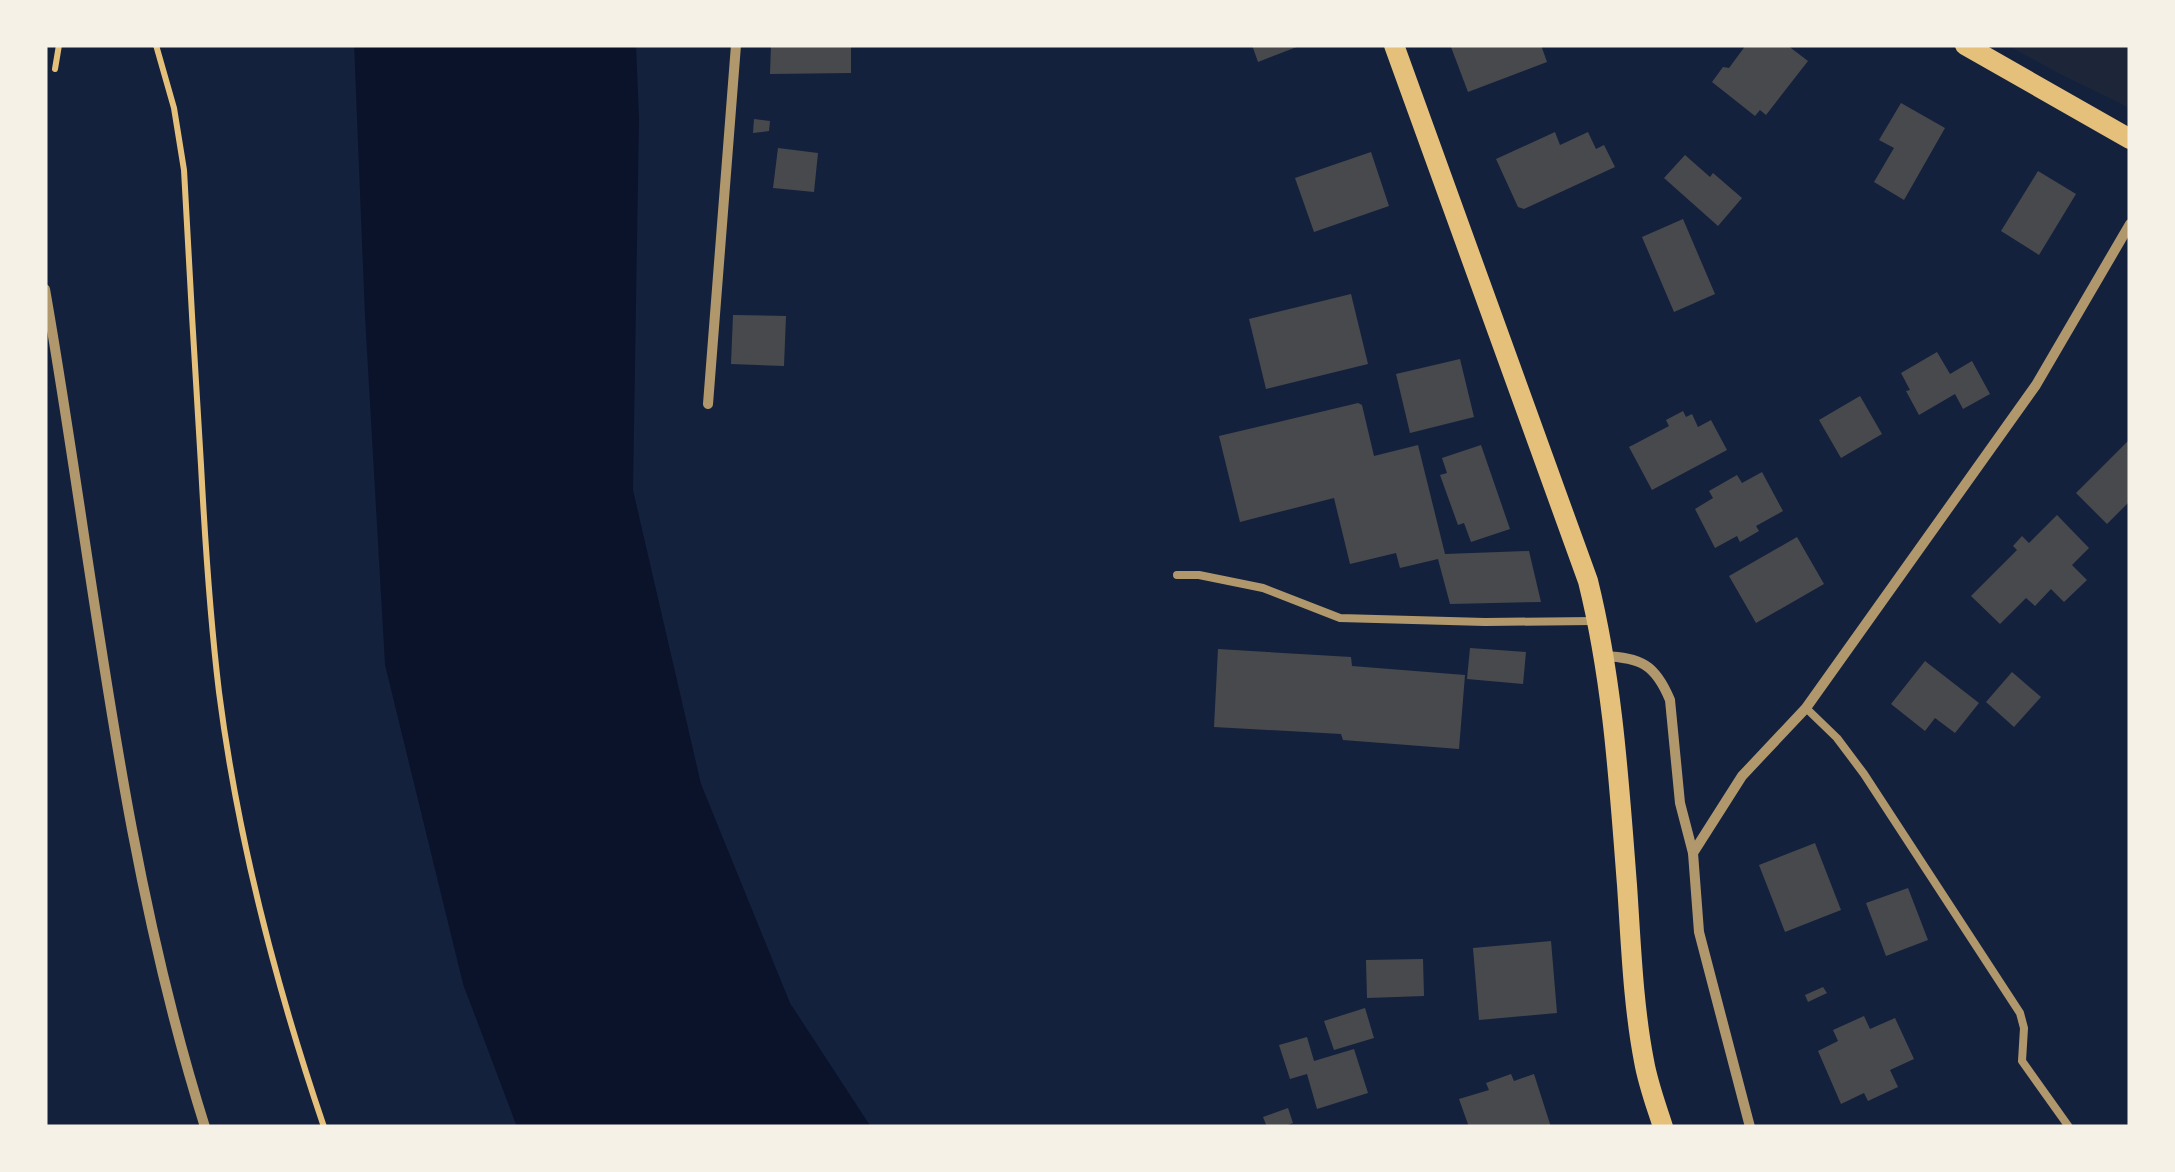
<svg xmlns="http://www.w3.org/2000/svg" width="2175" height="1172" font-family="Mulish,sans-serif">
	<rect width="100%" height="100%" fill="#14213d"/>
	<polygon fill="#1d2539" points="2007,45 2130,45 2130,108 2062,75"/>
	<polygon fill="#0b132b" points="354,45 636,45 639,118 633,490 701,784 790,1003 871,1127 517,1127 463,984 385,665 365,317"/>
	<g fill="#48494c">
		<polygon points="771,45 851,45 851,73 770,74"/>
		<polygon points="1252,45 1302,45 1258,62"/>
		<polygon points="1456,45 1541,45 1547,62 1468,92 1451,47"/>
		<polygon points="1746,45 1787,45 1808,61 1766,115 1760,110 1755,116 1712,82 1723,67 1729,68"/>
		<polygon points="1901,103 1945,128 1904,200 1874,182 1894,148 1879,140"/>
		<polygon points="754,119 770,121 769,131 753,133"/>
		<polygon points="1555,132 1560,145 1588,132 1596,149 1604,145 1615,167 1524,209 1518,207 1496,159"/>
		<polygon points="778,148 818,153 814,192 773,188"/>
		<polygon points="1371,152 1389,206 1314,232 1295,178"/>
		<polygon points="1685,155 1710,177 1713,173 1742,198 1718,226 1664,178"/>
		<polygon points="2038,171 2076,194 2039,255 2001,231"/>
		<polygon points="1683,219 1715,294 1674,312 1642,237"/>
		<polygon points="1351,294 1368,364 1266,389 1249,319"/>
		<polygon points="733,315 786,316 784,366 731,364"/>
		<polygon points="1937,352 1950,374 1972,361 1990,394 1963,409 1955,394 1919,415 1906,391 1910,390 1901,373"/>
		<polygon points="1460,359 1474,417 1410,433 1396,374"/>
		<polygon points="1860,396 1882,434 1841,458 1819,420"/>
		<polygon points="1358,403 1362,405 1374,456 1418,445 1445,554 1529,551 1541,602 1450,604 1438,559 1400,568 1396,553 1350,564 1334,498 1240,522 1219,436"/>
		<polygon points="1683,411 1686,417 1692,414 1698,427 1711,420 1727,450 1652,490 1629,447 1669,426 1666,420"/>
		<polygon points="2130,439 2130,501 2107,524 2076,493"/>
		<polygon points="1481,445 1510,529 1471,542 1464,523 1458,525 1440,475 1447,473 1442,458"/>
		<polygon points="1762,472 1783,511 1756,526 1759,531 1740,542 1737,536 1715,548 1695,509 1713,498 1709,491 1737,475 1742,483"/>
		<polygon points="2057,515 2089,548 2072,565 2087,580 2064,602 2051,589 2035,606 2026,598 2000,624 1971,596 2017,550 2013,546 2022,536 2029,543"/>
		<polygon points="1797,537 1824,584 1756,623 1729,576"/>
		<polygon points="1470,648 1526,652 1523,684 1467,679"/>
		<polygon points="1218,649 1351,657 1352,666 1465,675 1459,749 1343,740 1341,734 1214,727"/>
		<polygon points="1925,661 1979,703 1955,733 1935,718 1925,731 1891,704"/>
		<polygon points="2012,672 2041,697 2014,727 1986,702"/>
		<polygon points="1815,843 1841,910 1785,932 1759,865"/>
		<polygon points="1908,888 1928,940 1886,956 1866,903"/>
		<polygon points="1551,941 1557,1013 1479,1020 1473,948"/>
		<polygon points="1423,959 1424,996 1367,998 1366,960"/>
		<polygon points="1823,987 1827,993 1808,1002 1805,995"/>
		<polygon points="1365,1008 1374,1038 1334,1050 1324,1021"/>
		<polygon points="1864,1016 1870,1029 1895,1018 1914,1059 1890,1070 1898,1087 1868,1101 1864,1093 1841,1104 1818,1051 1838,1041 1833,1030"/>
		<polygon points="1307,1037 1314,1061 1354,1049 1368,1093 1317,1109 1307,1074 1290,1079 1279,1045"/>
		<polygon points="1511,1074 1514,1081 1534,1074 1551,1127 1469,1127 1459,1099 1489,1090 1486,1083"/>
		<polygon points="1288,1108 1293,1123 1282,1127 1267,1127 1263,1117"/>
	</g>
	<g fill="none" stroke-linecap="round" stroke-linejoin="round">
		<g stroke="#e5c07b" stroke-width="6">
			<path d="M156,45L174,108L184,170C189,268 195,367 201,465C205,541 210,617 219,692C238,840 276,986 324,1127"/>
			<polyline points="55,69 59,45"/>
		</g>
		<g stroke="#b1986c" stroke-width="8">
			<polyline points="1177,575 1199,575 1263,588 1340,618 1485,622 1593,621"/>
			<polyline points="1806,708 1837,738 1864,774 2020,1013 2024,1028 2022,1061 2069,1127"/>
		</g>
		<g stroke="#b1986c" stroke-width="10">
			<path d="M45,289C94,568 119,855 205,1127"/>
			<polyline points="708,404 736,45"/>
			<path d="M1604,656C1641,658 1655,664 1670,700L1680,803L1693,853"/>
			<polyline points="1750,1127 1699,932 1693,853 1742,776 1806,708 2036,385 2130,224"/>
		</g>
		<g stroke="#e5c07b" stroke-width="20">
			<path d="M1394,45L1588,581C1613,682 1619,783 1627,885C1631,943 1633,1004 1644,1061C1648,1084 1656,1105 1663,1127"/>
			<polyline points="1965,45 2130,139"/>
		</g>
	</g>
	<rect width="2175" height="1172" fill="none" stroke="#f6f1e7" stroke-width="95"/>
</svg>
